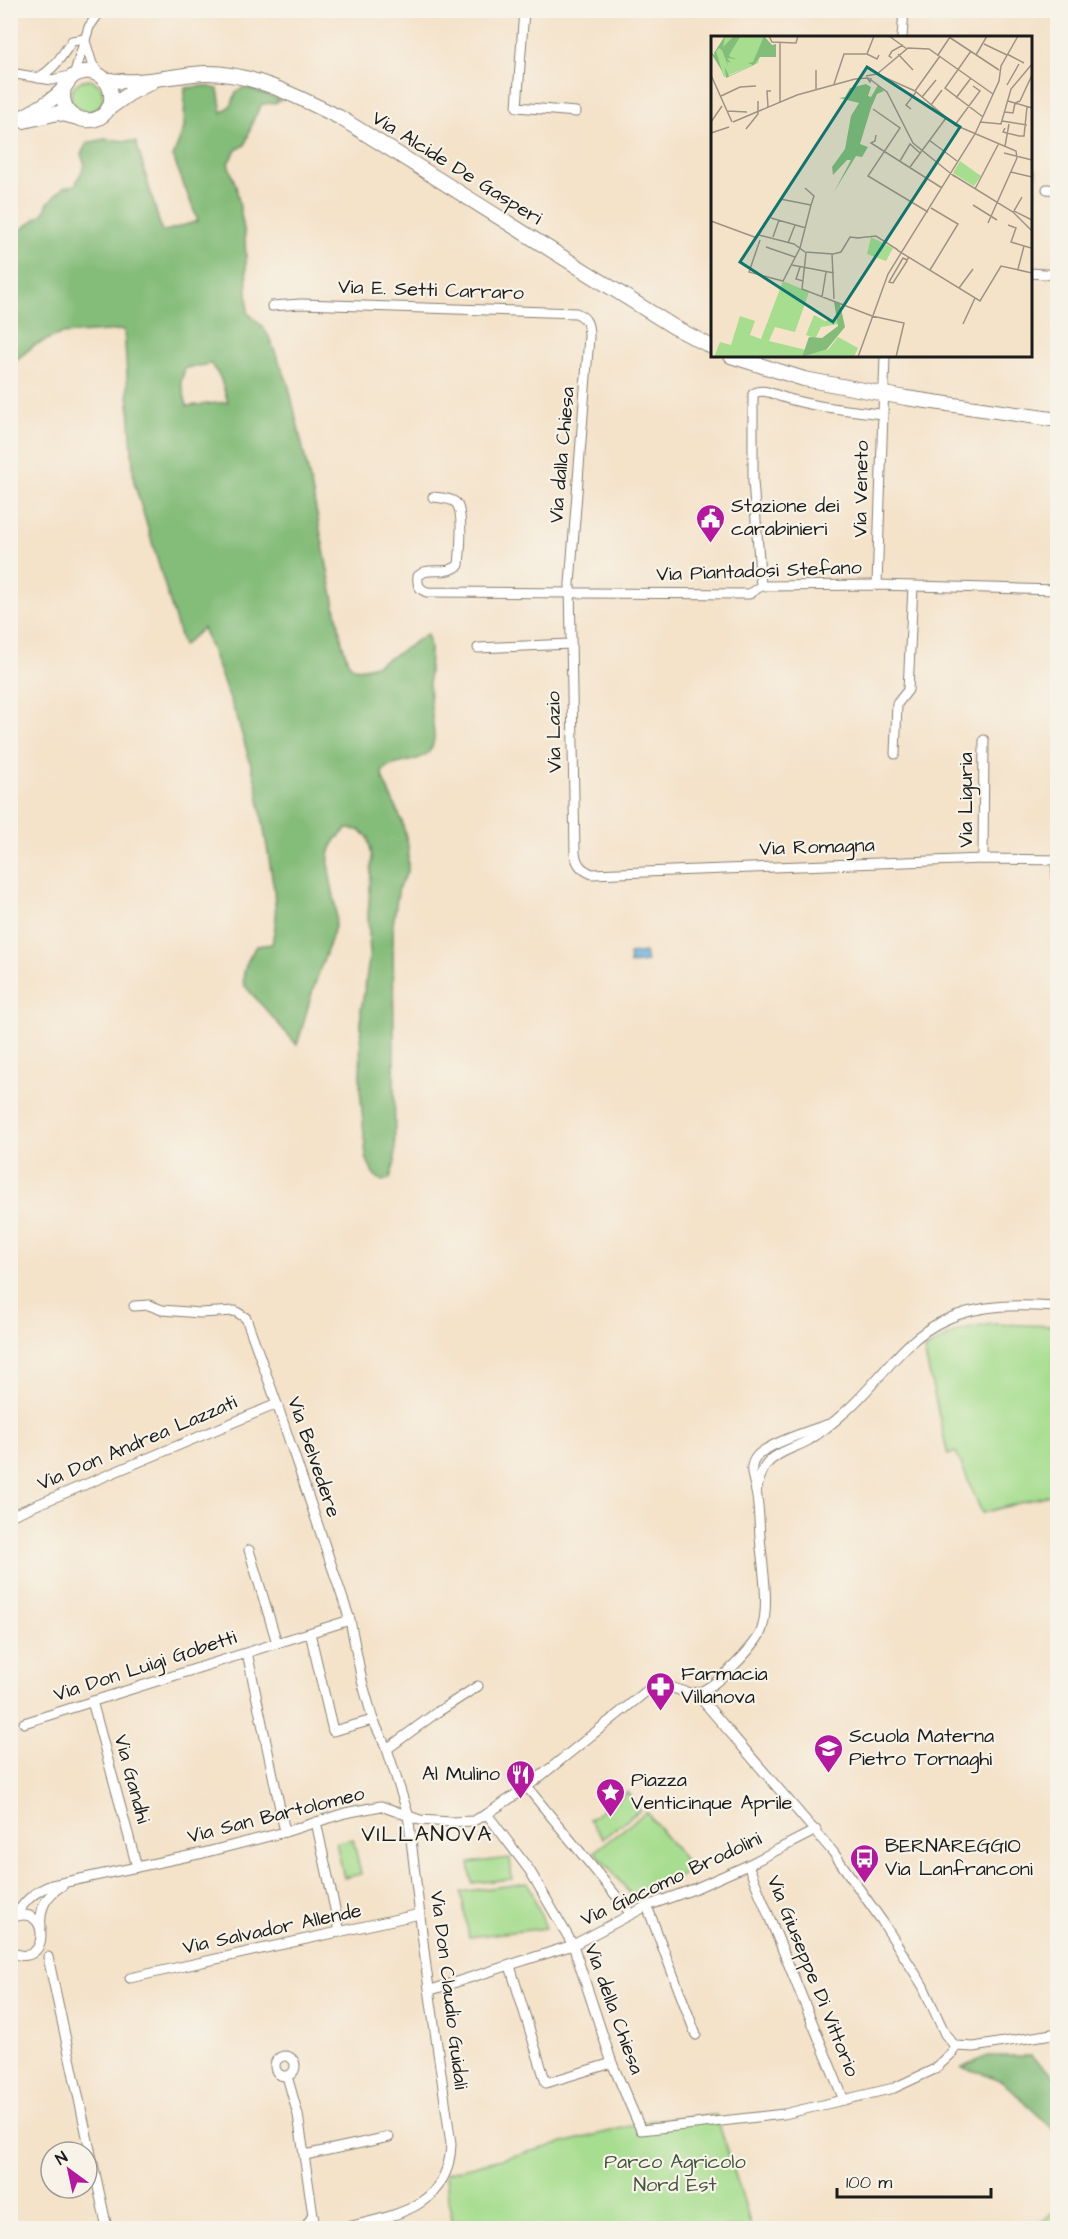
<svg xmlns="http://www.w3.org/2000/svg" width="1068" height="2239" font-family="'Architects Daughter',sans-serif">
	<rect width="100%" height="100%" fill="#f7f3e8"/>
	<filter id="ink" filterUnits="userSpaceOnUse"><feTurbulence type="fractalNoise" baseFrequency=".0167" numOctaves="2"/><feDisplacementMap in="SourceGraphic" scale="12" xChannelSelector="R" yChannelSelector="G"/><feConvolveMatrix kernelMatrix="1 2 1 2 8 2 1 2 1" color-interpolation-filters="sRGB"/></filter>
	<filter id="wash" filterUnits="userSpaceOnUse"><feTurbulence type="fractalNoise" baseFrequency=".008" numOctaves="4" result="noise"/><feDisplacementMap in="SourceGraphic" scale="24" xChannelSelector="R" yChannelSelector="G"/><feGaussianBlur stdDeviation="1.35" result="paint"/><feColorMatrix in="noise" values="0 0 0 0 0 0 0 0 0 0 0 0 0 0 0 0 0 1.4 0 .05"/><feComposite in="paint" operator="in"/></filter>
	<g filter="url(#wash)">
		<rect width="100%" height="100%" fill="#f4e2c9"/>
		<g fill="#a6dd8e" stroke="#617c55" stroke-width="1.5">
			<circle cx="87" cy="96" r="16"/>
			<polygon points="1031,169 1036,169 1032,264 1030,264"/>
			<polygon points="992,1324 1057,1326 1057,1493 982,1513 956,1452 948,1455 924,1350 958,1331"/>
			<polygon points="627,1792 640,1810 603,1838 589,1820"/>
			<polygon points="646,1812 693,1870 633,1897 595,1851"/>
			<polygon points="353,1839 361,1874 344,1878 336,1842"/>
			<polygon points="510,1858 512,1879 472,1883 469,1863"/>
			<polygon points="528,1883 546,1928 469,1937 461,1892"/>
			<polygon points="716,2115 745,2205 751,2228 454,2228 448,2200 446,2173 654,2120"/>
			<polygon points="1057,2208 1057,2228 1036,2228"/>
		</g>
		<g fill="#84bc79" stroke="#506c4a" stroke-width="1.5" fill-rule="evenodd">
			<path d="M206,86L218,89L222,113L232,104L236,92L245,87L281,100L275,103L262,104L254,118L245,145L236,150L228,163L236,186L245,235L248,313L261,325L268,335L288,383L311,484L342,642L348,662L354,668C374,673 409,645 427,634C433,649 428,665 429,680C429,699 433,717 434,736C434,742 433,748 428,753C416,764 392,760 382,772L383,779L402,821L408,845V871L399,887L393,924L395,1162L390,1179L382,1181L373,1174L366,1157L360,1088L361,1010L370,954L368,917L372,856L368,837L359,830L348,829C309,854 342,891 335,926C331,944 322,961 317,978C309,1000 304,1023 297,1045L244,985C241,970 249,958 256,946L272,944L276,920L274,889L256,782L238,721L203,628L183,646L134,482L124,330L60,334L35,345L11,364V237L44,213L48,203L64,187L75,185L85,165L81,154L87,143L105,139L136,142L162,232L198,221L173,157L184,128L185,88ZM211,364L220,377L228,402L187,406L181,382L185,368Z"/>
			<polygon points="987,2056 1030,2056 1057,2079 1057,2133 1002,2081 982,2073 962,2068"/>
		</g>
		<polygon fill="#66aedd" stroke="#41657c" stroke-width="1.5" points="645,952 647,962 630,964 629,954"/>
	</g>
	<g filter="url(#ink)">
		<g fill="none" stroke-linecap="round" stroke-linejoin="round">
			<defs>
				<g id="street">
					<polyline points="524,10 517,107 576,112"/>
					<polyline points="902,38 904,10"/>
					<polyline points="85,41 92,64 100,75"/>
					<polyline points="10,73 52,80 74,75 89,27 101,10"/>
					<path d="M38,78C56,68 61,56 72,41L85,39"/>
					<polyline points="1047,189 1058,190"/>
					<polyline points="1030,273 1058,275"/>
					<path d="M272,306L301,304L576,313C588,318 589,326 589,337L570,584L575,853C577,865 581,869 592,874L983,859L1058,860"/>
					<path d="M433,497C440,498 451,498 456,503C464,511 460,554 459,565C448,574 437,569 424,572L418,576C417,585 419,589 427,592L749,594L761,586L877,585L1058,590"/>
					<polyline points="877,585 885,356"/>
					<path d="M761,586L753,481V394C761,388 771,393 779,396C812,407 847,410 881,414"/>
					<polyline points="478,648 571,644"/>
					<polyline points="895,754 897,704 908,690 913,586"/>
					<polyline points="983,859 984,740"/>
					<polyline points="1056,860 1058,903"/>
					<path d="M134,1306L149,1305L162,1310L200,1313L235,1311L246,1318L277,1404L350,1620L362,1681L373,1720L387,1749L408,1814L426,1967L451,2144C449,2209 393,2216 343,2228"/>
					<path d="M756,1491C759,1482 760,1473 766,1465C776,1452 795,1448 809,1440C822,1432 834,1422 845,1412C880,1382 902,1339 945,1320C981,1303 1020,1305 1058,1307"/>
					<polyline points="10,1516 277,1404"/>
					<polyline points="249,1550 277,1643"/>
					<polyline points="311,1637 333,1731 373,1720"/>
					<polyline points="248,1657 285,1832"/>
					<polyline points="696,1693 833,1852 882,1921 923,1986 945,2034 955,2046"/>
					<polyline points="92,1701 137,1867"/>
					<polyline points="24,1723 350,1620"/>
					<polyline points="387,1749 436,1713 478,1686"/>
					<polyline points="527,1787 631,1914"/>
					<polyline points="487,1814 530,1871 573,1945 612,2063 641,2130 784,2114 894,2088 935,2069 952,2053 955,2046"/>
					<polyline points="316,1822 340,1932"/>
					<polyline points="748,1865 844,2100"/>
					<polyline points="647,1906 696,2035"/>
					<path d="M12,1919C24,1903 33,1891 52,1885L203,1853L285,1832L345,1813L381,1806L420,1820L451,1822L473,1821L487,1814L527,1787L653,1686C669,1681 684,1698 702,1691C718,1684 757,1645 762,1629C770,1603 762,1564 760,1537C759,1522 759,1506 756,1491C754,1478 747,1468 757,1456C767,1444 814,1429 832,1423"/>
					<path d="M41,1928C39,1908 46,1895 63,1885"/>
					<path d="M10,1951C49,1974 53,1900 12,1918"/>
					<polyline points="48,1957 107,2228"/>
					<polyline points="510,1966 546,2083 612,2063"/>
					<polyline points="130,1978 420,1914"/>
					<polyline points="431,1990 573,1945 647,1906 694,1889 748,1865 816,1830"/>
					<polyline points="955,2046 974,2047 1058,2033"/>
					<circle cx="285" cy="2066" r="10"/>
					<polyline points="287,2076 298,2115 313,2215"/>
					<polyline points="305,2155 389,2137"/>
					<polyline points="305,2228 313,2215 315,2228"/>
				</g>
				<g id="secondary">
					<path d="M104,79C136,86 172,75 205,73C251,72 298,97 339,117L674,327L712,347"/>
					<polyline points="108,109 129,94 152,82"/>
					<polyline points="24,121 58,113 74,117"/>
					<path d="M10,124C26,115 53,102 64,88C69,81 71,75 80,73C89,70 99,73 105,80C110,86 112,94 111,102C103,133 56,122 64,88"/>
					<polyline points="731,356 804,379 906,398 1058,420"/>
				</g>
			</defs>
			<use href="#street" stroke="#887f72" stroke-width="11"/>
			<use href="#secondary" stroke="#887f72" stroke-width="16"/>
			<use href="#street" stroke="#fff" stroke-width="9"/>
			<use href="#secondary" stroke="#fff" stroke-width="14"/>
		</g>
	</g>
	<defs>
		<symbol id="civic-pin" viewBox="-11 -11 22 30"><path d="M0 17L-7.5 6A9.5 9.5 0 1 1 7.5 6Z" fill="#b5179e" stroke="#f7f3e8"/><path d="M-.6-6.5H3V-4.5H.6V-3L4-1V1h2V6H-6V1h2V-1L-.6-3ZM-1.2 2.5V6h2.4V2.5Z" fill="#fff"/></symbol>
		<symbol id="pharmacy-pin" viewBox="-11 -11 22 30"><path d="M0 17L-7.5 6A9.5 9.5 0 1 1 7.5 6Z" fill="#b5179e" stroke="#f7f3e8"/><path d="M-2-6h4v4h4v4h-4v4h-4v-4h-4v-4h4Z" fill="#fff"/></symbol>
		<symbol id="school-pin" viewBox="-11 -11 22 30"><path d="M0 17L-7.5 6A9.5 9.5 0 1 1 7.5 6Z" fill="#b5179e" stroke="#f7f3e8"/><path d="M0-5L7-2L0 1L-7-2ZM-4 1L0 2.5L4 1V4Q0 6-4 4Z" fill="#fff"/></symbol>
		<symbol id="restaurant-pin" viewBox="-11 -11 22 30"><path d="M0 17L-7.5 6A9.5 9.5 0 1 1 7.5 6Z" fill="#b5179e" stroke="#f7f3e8"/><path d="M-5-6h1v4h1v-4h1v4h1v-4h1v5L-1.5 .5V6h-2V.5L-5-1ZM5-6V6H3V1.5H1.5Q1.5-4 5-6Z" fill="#fff"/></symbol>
		<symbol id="sight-pin" viewBox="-11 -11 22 30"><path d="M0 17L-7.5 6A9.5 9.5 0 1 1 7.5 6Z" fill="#b5179e" stroke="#f7f3e8"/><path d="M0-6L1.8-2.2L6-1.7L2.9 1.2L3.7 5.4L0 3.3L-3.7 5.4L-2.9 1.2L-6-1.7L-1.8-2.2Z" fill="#fff"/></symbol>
		<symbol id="bus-pin" viewBox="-11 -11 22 30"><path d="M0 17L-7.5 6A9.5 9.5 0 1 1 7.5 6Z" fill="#b5179e" stroke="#f7f3e8"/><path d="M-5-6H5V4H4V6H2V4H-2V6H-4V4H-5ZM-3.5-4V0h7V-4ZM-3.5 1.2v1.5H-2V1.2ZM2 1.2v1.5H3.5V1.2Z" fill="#fff"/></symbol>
	</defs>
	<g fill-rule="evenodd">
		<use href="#civic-pin" x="694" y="502" width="33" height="45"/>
		<use href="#pharmacy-pin" x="644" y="1670" width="33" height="45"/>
		<use href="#school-pin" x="812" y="1732" width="33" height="45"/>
		<use href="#restaurant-pin" x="504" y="1758" width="33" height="45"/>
		<use href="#sight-pin" x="594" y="1776" width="33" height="45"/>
		<use href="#bus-pin" x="848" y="1842" width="33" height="45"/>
	</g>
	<g text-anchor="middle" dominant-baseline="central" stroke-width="4.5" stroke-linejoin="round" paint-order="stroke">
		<g font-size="20" fill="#1c1c1c" stroke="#f7f3e8">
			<text transform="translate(457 168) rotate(32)">Via Alcide De Gasperi</text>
			<text transform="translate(431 290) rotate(2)">Via E. Setti Carraro</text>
			<text transform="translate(562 455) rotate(-85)">Via dalla Chiesa</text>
			<text transform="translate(861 489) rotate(-89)">Via Veneto</text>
			<text transform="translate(759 571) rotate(-2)">Via Piantadosi Stefano</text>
			<text transform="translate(554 732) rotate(-91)">Via Lazio</text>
			<text transform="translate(966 800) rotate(-90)">Via Liguria</text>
			<text transform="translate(817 847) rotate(-2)">Via Romagna</text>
			<text transform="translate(137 1443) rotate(-23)">Via Don Andrea Lazzati</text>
			<text transform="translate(314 1457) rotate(71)">Via Belvedere</text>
			<text transform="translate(145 1666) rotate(-18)">Via Don Luigi Gobetti</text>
			<text transform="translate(132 1779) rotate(75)">Via Gandhi</text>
			<text transform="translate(276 1815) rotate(-14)">Via San Bartolomeo</text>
			<text transform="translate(671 1879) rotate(-25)">Via Giacomo Brodolini</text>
			<text transform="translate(272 1929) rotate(-12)">Via Salvador Allende</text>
			<text transform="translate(813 1976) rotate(68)">Via Giuseppe Di Vittorio</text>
			<text transform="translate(449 1990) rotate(83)">Via Don Claudio Guidali</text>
			<text transform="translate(614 2009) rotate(70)">Via della Chiesa</text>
		</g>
		<g font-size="20" fill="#1c1c1c" stroke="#f7f3e8" text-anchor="start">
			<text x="731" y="506">Stazione dei<tspan x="731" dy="23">carabinieri</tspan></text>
			<text x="681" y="1674">Farmacia<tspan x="681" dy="23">Villanova</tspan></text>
			<text x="849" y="1736">Scuola Materna<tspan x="849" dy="23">Pietro Tornaghi</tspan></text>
			<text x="500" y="1774" text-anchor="end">Al Mulino</text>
			<text x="631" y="1780">Piazza<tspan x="631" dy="23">Venticinque Aprile</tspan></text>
			<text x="885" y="1846">BERNAREGGIO<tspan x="885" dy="23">Via Lanfranconi</tspan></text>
		</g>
		<g font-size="20" fill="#45563e" stroke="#f7f3e8">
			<text x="675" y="2162">Parco Agricolo<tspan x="675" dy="23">Nord Est</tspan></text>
		</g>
		<g font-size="22" letter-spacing="1.5" fill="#1c1c1c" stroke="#f7f3e8">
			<text x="427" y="1834">VILLANOVA</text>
		</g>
	</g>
	<g transform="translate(711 36)">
		<rect width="321" height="321" fill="#f4e2c9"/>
		<path d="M14,0H54L47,27L13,41L3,17ZM249,125L270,140L263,150L242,137ZM160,201L182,212L175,225L156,218ZM72,245L98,256L84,296L64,291L58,305L95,314L101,301L95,299L103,279L114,285L127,282L128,288L110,291L104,303L106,309L117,314L127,301L147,312L143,321H3L9,306L20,309L29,280L44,285L39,299L50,303Z" fill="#a6dd8e"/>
		<path d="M14,0L12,11L22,1H29L18,19L19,21L23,22L25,23L16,22L20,27L16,25L17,30L11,14L8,12L5,15L11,35L0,17L4,19L3,17ZM53,0L61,9L65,8V21H49L43,29L15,42L14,31L18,40L42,29L37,27L42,26ZM155,48L160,51L157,60L160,61L167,49L173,55L166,58L160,72L149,108L157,111L151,121L145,120L123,156L140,124H136L122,139L121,131L134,113L140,80L148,67L128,62L134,61L139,52ZM123,266L129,268L134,291L116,313L91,321L98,301L111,302L127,290Z" fill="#84bc79"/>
		<path fill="none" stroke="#9e9384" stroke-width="1.5" d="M58,0L61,6L85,7L87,0M178,0L196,13M238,1L288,34M273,8L296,19M260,15L234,52L272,81M156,18L163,0M187,18L202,34M296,18L313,27M227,19L239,1M265,19L276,0M181,22L178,20L181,15L192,9M166,38L197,12L218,13L282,58M0,39L21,86M155,40L166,38L204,55L244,89L305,115L306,122M160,44L176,56L202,107L244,141M123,48L133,18H156L166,23L168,19M296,49L308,28M105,53V34M204,55L229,20M10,60L29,51L45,50M211,61L225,44M245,62L260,42M297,65L321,72M69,66V6M304,67L309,65L321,39M220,69L231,54M57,71L56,55H60M162,73L189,92L157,140L217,176M200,73L195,69L205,56M16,75L36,76M294,76L302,77L304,67M291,85L316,89M0,86L11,70M22,86L86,59L144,43L156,42L159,46L160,43L156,42M269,86L290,88L300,53L321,28M244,89L269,55L262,50M294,92L292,96L308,100M35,93L47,78V65M0,97L18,91M165,99L164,105L160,107L231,152M308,100H313L316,71M218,104L246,125M294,110L298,88M293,117L321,124M189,125L199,108L209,117M199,131L235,82M300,136L321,141M242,139L302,176L321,195M264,153L288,107M311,161L303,175L321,184M69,163L100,169M200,166L216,143M262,169L286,184M60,182L95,192M0,185L46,202M277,187L306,122M297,189L305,192L300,206L320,212M48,199L83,208L94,216L122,218L130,216L139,201L148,202M62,201L68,184M146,202L165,200L187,214M49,204L38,236L72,245L89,212L100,169L103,160L94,152M77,207L84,189M55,211L84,221M186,214L269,265L290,230L321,237M95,217L91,253L161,280L193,287L185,321M121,218L123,263M196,224L192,222L178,246L182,247L196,225V224L198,221M81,229L123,237M89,231L85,243L92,245M307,233L313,210M219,234L247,188L220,172M248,252L262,233M111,261L115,236M252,288L264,262M147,321L177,238L264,98L288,45L290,30L307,0"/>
		<path fill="#0f766e" fill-opacity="0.15" stroke="#0f766e" stroke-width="3" d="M156,31L249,91L122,286L29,226Z"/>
		<rect width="321" height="321" fill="none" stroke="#1c1c1c" stroke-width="3"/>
	</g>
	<rect width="1068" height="2239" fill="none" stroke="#f7f3e8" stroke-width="36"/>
	<g transform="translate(69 2170) rotate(327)"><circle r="28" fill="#f7f3e8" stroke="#9f9d96" stroke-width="1.5"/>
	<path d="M0-4.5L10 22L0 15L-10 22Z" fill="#b5179e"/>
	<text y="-9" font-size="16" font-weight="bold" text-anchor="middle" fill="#1c1c1c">N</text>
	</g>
	<path d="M837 2188v9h154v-9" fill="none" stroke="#1c1c1c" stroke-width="3"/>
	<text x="846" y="2188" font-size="18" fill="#1c1c1c" stroke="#f7f3e8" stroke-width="4.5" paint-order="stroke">100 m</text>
</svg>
